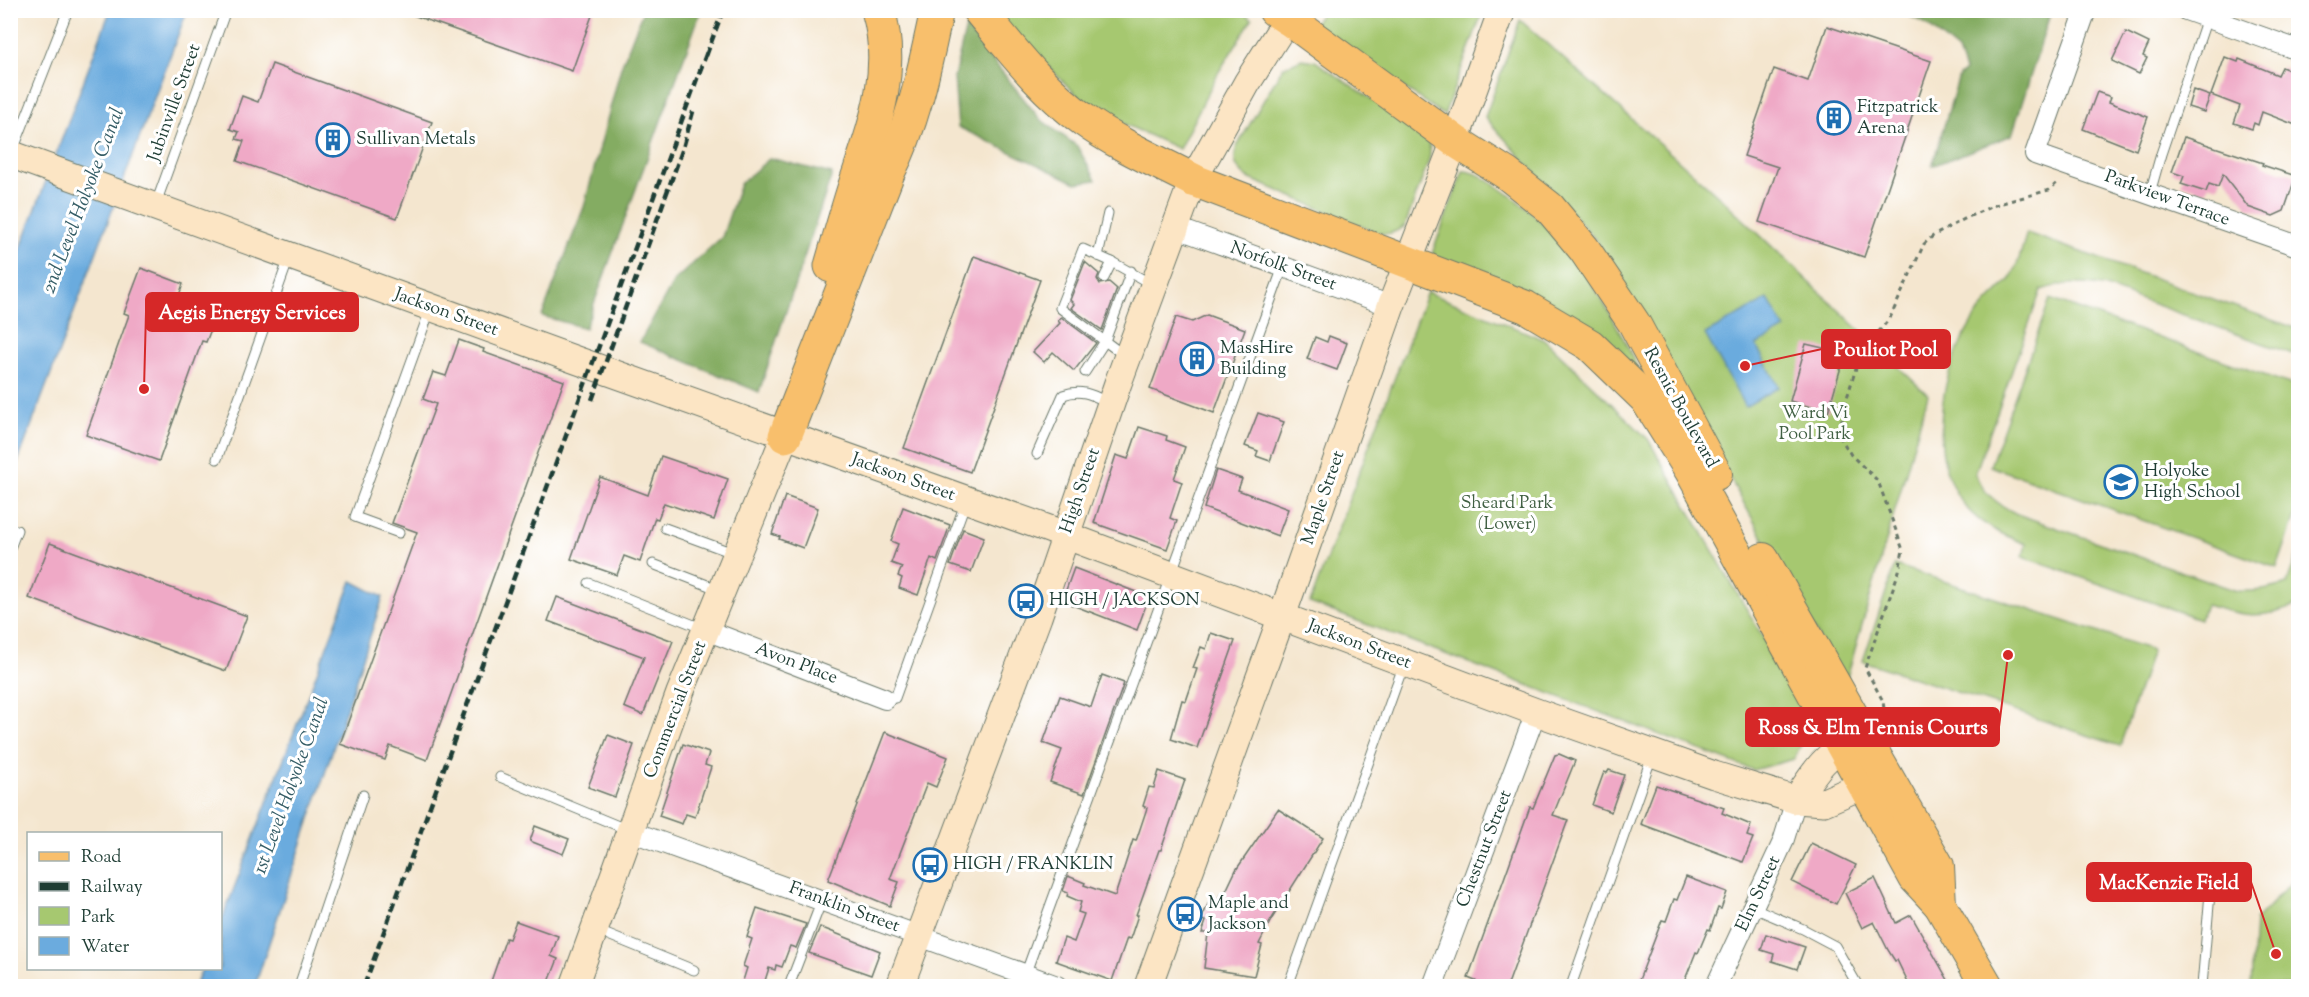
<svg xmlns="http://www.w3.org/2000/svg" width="2309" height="997" font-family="'Sorts Mill Goudy',serif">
	<rect width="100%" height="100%" fill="#fff"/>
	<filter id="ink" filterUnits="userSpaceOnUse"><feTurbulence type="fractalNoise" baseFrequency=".0167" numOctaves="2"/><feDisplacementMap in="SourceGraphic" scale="12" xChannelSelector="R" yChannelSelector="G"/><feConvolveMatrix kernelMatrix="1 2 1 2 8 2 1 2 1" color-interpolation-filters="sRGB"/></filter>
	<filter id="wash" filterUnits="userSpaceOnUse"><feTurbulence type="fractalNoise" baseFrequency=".008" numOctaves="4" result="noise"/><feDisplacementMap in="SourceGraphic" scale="24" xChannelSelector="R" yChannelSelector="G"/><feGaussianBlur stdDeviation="1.35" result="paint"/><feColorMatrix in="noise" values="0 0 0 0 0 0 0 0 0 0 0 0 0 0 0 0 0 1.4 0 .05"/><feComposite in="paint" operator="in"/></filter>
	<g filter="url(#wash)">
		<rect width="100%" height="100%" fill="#f4e6cf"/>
		<g fill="#a6c870" stroke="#628252" stroke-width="1.5">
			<polygon points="1005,10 1239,10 1252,19 1218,73 1179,149 1120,122 1084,102 1000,20"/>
			<polygon points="1323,11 1483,11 1444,115 1312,26"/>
			<polygon points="1520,20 1722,199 1928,395 1845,684 1597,241 1485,117"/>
			<path d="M1302,59L1315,61L1420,132C1429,142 1432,147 1429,160L1405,226C1394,233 1387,236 1375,232L1248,178C1235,168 1232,161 1237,146L1283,67Z"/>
			<path d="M1463,171C1477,171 1488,181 1500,188C1563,231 1607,300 1638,369L1636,371L1433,256V251Z"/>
			<path d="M2027,233L2298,329V356L2103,286C2078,283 2065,282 2041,290L1975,474C1984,494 1997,504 2017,514L2237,591C2256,592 2270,590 2287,584L2298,552V605C2262,620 2243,616 2206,605L2200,619L2023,557L2026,544C2003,535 1980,525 1965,506C1930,464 1938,390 1960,345C1966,332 1974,317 1984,306C1992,296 2005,287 2012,276C2019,264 2022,246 2027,233Z"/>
			<polygon points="1427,292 1545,340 1648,439 1812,722 1794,759 1753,770 1310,603"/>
			<polygon points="2050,299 2298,387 2298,508 2277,568 1990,466"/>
			<polygon points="1895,565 2152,650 2120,746 1863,661"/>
			<polygon points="2298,875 2298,986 2251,986 2255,921"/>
		</g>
		<g fill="#84ac62" stroke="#52744b" stroke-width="1.5">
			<polygon points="643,11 701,11 585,328 542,316 584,207 621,67"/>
			<polygon points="2041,11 2050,14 2012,135 1932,166 1959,76 1965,71 1958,51 1923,22 1898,11"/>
			<polygon points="966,27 1040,119 1077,146 1096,180 1076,183 958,127 954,77"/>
			<polygon points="770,158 832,174 759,392 640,342 674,281 722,237 740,184"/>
		</g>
		<g fill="#6babde" stroke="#457489" stroke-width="1.5">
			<polygon points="110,11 187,11 11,480 11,274"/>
			<polygon points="1768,299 1785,329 1756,345 1779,387 1745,407 1705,334"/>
			<polygon points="352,581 383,597 255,986 195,986 202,969 220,968 221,922"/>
		</g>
		<g id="blocks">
			<g fill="#efa9c6">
				<polygon points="408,10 594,10 572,71 407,13"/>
				<polygon points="1827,26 1931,61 1864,257 1759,222 1778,167 1744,156 1774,69 1808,81"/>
				<polygon points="2126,32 2149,43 2143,56 2147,58 2139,74 2112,61"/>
				<polygon points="2225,57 2238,62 2239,59 2278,75 2282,67 2298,74 2298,126 2262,112 2258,125 2254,123 2252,129 2234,123 2240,106 2211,95"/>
				<polygon points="272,64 432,122 397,218 237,161 244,141 236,139 239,132 230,129 242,96 258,102"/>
				<polygon points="2193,90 2210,96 2204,112 2188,107"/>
				<polygon points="2097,92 2111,97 2109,102 2148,117 2136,150 2083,129"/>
				<polygon points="2184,137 2263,163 2262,165 2296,176 2284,211 2273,216 2248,207 2223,174 2218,187 2209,184 2206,192 2181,184 2184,176 2172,172"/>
				<polygon points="974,256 1040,280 970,472 904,448"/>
				<polygon points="1085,262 1099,274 1097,279 1100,284 1109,282 1117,289 1102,330 1071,308 1074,304 1070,300"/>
				<polygon points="141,268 183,284 176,304 215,319 206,342 202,341 159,461 86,435 129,315 124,313"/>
				<polygon points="1207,315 1245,329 1214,413 1150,389 1176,317 1192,322"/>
				<polygon points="1061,317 1096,343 1074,371 1053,352 1044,362 1033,352 1060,323 1058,321"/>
				<polygon points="1329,336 1347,343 1337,370 1307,359 1315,337 1327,342"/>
				<polygon points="459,340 484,349 483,352 564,381 427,760 390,746 385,760 340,744 417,532 392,523 436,404 423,399 433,372 446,376"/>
				<polygon points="1806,344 1845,353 1828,412 1790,401"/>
				<polygon points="1258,413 1284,422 1270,461 1256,456 1258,451 1245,446"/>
				<polygon points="1139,427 1167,436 1166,440 1185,447 1174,479 1182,482 1170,518 1177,521 1167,549 1094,523 1116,455 1128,459"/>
				<polygon points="661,456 728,479 714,520 664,503 658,519 655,518 640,562 624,556 617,575 571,559 600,477 648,495"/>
				<polygon points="1216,470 1242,479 1238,490 1288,509 1278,536 1204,508"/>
				<polygon points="785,496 818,508 803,548 779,539 780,537 772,534"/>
				<polygon points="903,507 950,525 937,561 931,558 918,595 899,588 902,578 898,576 902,567 891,563 898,544 891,541"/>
				<polygon points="963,529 984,537 971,572 950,565"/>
				<polygon points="50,543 247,616 226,671 29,598"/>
				<polygon points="1074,568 1149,597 1137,630 1062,601"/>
				<polygon points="557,597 673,641 643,715 624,707 644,657 548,621"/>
				<polygon points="1211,633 1235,641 1197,748 1171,739 1182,700 1186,701 1197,669 1193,668 1201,647 1206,649"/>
				<polygon points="1102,675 1124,683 1084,794 1050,782 1062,750 1043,743 1060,696 1091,707"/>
				<polygon points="885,732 948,757 936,787 927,783 890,879 899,882 890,906 828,880"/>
				<polygon points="608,735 634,745 615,797 588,787"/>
				<polygon points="683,744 709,753 705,765 711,767 695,817 686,814 682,824 659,816"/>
				<polygon points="1559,754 1575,761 1553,815 1568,820 1507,987 1490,987 1468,978 1530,807 1533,808 1555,755"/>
				<polygon points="1609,770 1624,775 1611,812 1592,805 1604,772 1607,773"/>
				<polygon points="1159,771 1185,780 1161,850 1159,850 1136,915 1138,915 1130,939 1127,938 1112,981 1056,961 1064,938 1074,942 1084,914 1078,912 1081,902 1067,896 1068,893 1063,891 1068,876 1085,883 1084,885 1115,896 1133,840 1136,841 1147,808 1143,806 1149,787 1154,788"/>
				<polygon points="1656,785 1724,808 1722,813 1751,825 1747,836 1753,838 1743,862 1641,824"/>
				<polygon points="1278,809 1323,838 1271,920 1259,944 1262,945 1254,976 1204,968 1208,933 1202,933 1206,921 1201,920 1209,902 1215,905 1221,893 1224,895 1236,870"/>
				<polygon points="535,826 569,839 563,854 530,841"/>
				<polygon points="1811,843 1856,865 1836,904 1792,882"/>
				<polygon points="1686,877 1727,892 1721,909 1718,908 1710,930 1708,929 1698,953 1696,952 1682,987 1656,987 1639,980 1662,920 1666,921 1674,899 1677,900"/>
				<polygon points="1875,878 1896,923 1911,915 1952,987 1910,987 1897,960 1895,961 1888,950 1874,922 1862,928 1845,893"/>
				<polygon points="757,908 806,924 796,948 790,946 782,967 776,965 775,970 769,968 763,987 741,987 747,968 743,966 752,939 747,937"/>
				<polygon points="516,921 558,936 551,956 558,959 547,987 489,987 506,938 509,939"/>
				<polygon points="820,927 880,951 871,975 809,953"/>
				<polygon points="1766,934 1805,947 1797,969 1772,961 1774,954 1761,950"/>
			</g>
		</g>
	</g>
	<g filter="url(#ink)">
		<use href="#blocks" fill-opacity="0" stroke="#6a786a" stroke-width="1.5"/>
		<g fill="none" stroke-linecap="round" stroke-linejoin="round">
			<defs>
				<g id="lane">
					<polyline points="12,153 68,10"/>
					<polyline points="2150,193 2161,154 2207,18"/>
					<polyline points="155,206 226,10"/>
					<polyline points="1098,256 1108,213"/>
					<polyline points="1104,278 1112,262"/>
					<polyline points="1125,356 1060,308 1083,249 1112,262 1151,284"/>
					<polyline points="1085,372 1105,341 1131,271"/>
					<path d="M1037,454L1063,395C1081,388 1093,395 1109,403"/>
					<polyline points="217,459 289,258"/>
					<polyline points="665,528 733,553"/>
					<polyline points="399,533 355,517 430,310"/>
					<polyline points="10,548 17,530"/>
					<polyline points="653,564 720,590"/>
					<polyline points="589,583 704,629"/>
					<polyline points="885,699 895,698 966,501"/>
					<polyline points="500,777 628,830"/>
					<polyline points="1754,908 1803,929 1835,946 1858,986"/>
					<polyline points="596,930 694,970"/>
					<polyline points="299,986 363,795"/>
					<polyline points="789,986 822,900"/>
					<polyline points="1021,986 1283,267"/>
					<polyline points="1288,986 1404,664"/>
					<polyline points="1571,986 1652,756"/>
					<polyline points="2202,986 2212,870"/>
				</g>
				<g id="street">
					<polyline points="2086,10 2035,154 2298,246"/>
					<polyline points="2186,10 2298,50"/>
					<polyline points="1174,227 1391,306"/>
					<polyline points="706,630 885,699"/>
					<polyline points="630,831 1057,986"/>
					<polyline points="1433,986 1536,712"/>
					<polyline points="1716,986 1783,842 1796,800"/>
				</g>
				<g id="secondary">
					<polyline points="10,154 576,360 1046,528 1536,712 1714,775 1796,800 1824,802 1863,785 1881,774"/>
					<path d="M1796,800C1814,772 1828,751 1859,736"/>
					<polyline points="574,986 680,693 785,436"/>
					<polyline points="900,986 1038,617 1118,383 1193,180 1247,83 1293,10"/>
					<polyline points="1148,986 1282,616 1391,306 1455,141 1502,10"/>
				</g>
				<g id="primary">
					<polyline points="1287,18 1455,141 1507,174 1549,207 1584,249 1634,323 1716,474"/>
					<polyline points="1193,180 1526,307 1590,345 1646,399 1691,471 1915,878 1940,905 1987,986"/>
					<polyline points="1763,559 1938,866 1940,905"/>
				</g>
				<g id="highway">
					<path d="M979,10C1012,50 1042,90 1084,120C1117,144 1156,161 1193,180"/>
					<polyline points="1275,10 1287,18"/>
					<path d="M831,266C839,238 847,210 856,182C875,125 896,70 878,10"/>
					<path d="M785,436L888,173C914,122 925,66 937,10"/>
				</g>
			</defs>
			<use href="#lane" stroke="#6a786a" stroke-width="11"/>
			<use href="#street" stroke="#6a786a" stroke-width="22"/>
			<use href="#secondary" stroke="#6a786a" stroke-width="29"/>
			<use href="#primary" stroke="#6a786a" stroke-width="34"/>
			<use href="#highway" stroke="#6a786a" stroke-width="35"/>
			<polyline stroke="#6a786a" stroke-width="3" stroke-dasharray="4.5 4.5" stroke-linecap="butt" points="1878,714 1884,709 1883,701 1865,668 1899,571 1903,550 1878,481 1851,455 1840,437 1843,411 1856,368 1867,346 1890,318 1924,244 1933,236 1968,217 1995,205 2049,190 2058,182"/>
			<use href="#lane" stroke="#fff" stroke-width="9"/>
			<use href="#street" stroke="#fff" stroke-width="20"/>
			<use href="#secondary" stroke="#fce5c4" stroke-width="27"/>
			<use href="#primary" stroke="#f8bf6c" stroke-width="32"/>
			<use href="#highway" stroke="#f8bf6c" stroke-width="33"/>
			<g stroke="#1f3d34" stroke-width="4.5" stroke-dasharray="9 4.5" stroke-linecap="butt">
				<polyline points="706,56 723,10"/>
				<polyline points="592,400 683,148 694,108"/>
				<polyline points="364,986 708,49"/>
			</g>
		</g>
	</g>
	<defs>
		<symbol id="building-ring" viewBox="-11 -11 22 22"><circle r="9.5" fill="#fff" stroke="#1f6fb2" stroke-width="1.5"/><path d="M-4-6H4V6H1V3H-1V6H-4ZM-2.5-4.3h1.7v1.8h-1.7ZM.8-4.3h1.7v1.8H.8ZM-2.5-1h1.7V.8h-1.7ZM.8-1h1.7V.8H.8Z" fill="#1f6fb2"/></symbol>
		<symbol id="school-ring" viewBox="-11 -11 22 22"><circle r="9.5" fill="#fff" stroke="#1f6fb2" stroke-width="1.5"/><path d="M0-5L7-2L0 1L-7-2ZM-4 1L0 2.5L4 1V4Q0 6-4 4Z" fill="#1f6fb2"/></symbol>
		<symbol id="bus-ring" viewBox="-11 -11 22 22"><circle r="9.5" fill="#fff" stroke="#1f6fb2" stroke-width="1.5"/><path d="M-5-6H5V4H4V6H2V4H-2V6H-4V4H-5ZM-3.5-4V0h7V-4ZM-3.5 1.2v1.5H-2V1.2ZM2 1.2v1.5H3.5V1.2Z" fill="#1f6fb2"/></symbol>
	</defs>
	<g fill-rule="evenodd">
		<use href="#building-ring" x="1815" y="99" width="38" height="38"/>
		<use href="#building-ring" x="314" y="121" width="38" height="38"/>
		<use href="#building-ring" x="1178" y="340" width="38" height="38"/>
		<use href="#school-ring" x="2102" y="463" width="38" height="38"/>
		<use href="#bus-ring" x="1007" y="582" width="38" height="38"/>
		<use href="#bus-ring" x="911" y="846" width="38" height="38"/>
		<use href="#bus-ring" x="1166" y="895" width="38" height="38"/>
	</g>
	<g text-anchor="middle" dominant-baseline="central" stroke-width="6" stroke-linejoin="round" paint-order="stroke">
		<g font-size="18" fill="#1f3d34" stroke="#fff">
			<text transform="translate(175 103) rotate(-70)">Jubinville Street</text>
			<text transform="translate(2167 199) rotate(20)">Parkview Terrace</text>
			<text transform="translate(1283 267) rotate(20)">Norfolk Street</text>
			<text transform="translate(446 313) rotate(20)">Jackson Street</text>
			<text transform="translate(1680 408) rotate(61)">Resnic Boulevard</text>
			<text transform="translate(903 478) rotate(20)">Jackson Street</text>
			<text transform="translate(1081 491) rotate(-71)">High Street</text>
			<text transform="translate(1324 498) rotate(-71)">Maple Street</text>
			<text transform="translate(1359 645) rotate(21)">Jackson Street</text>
			<text transform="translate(796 664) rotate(21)">Avon Place</text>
			<text transform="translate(676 710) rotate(-69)">Commercial Street</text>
			<text transform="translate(1485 849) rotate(-69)">Chestnut Street</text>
			<text transform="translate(1759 894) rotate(-65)">Elm Street</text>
			<text transform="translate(844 908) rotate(20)">Franklin Street</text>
		</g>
		<g font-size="18" fill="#1f3d34" stroke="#fff" text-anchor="start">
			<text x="1857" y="108">Fitzpatrick<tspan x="1857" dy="21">Arena</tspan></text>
			<text x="356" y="140">Sullivan Metals</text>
			<text x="1220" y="349">MassHire<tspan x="1220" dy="21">Building</tspan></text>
			<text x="2144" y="472">Holyoke<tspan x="2144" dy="21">High School</tspan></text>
			<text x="1049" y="601">HIGH / JACKSON</text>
			<text x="953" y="865">HIGH / FRANKLIN</text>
			<text x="1208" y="904">Maple and<tspan x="1208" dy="21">Jackson</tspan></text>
		</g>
		<g font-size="18" fill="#416043" stroke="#fff">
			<text x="1815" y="414">Ward Vi<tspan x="1815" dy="21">Pool Park</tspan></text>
			<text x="1507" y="504">Sheard Park<tspan x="1507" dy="21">(Lower)</tspan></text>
		</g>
		<g font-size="20" font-style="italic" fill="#365e67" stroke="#fff">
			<text transform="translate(84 201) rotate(-69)">2nd Level Holyoke Canal</text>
			<text transform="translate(292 786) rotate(-70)">1st Level Holyoke Canal</text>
		</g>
	</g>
	<path fill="none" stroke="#d62828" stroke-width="2" d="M144 389L146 312M1745 366L1822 349M2008 655L1999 727M2276 954L2251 882"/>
	<g fill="#d62828" stroke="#fff" stroke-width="2">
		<circle cx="144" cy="389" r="6"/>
		<circle cx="1745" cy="366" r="6"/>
		<circle cx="2008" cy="655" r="6"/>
		<circle cx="2276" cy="954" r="6"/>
	</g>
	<g fill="#d62828" stroke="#d62828" stroke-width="2">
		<rect x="146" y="293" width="212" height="38" rx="6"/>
		<rect x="1822" y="330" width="128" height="38" rx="6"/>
		<rect x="1746" y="708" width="253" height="38" rx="6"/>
		<rect x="2087" y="863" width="164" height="38" rx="6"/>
	</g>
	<g font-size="20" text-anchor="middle" font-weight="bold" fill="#fff">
		<text x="252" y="319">Aegis Energy Services</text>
		<text x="1886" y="356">Pouliot Pool</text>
		<text x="1873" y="734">Ross &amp; Elm Tennis Courts</text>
		<text x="2169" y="889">MacKenzie Field</text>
	</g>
	<rect width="2309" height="997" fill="none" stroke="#fff" stroke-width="36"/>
	<rect x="27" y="832" width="195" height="138" fill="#ffffff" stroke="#a5b1ae" stroke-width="1.5"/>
	<rect x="39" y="852" width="30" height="9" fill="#f8bf6c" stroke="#a5b1ae" stroke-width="1.5"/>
	<text x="81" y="862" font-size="18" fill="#1f3d34">Road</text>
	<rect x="39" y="882" width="30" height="9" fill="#1f3d34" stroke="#a5b1ae" stroke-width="1.5"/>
	<text x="81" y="892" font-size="18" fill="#1f3d34">Railway</text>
	<rect x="39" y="907" width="30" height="18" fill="#a6c870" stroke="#a5b1ae" stroke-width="1.5"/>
	<text x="81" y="922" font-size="18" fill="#1f3d34">Park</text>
	<rect x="39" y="937" width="30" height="18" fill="#6babde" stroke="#a5b1ae" stroke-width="1.5"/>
	<text x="81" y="952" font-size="18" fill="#1f3d34">Water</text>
</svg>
